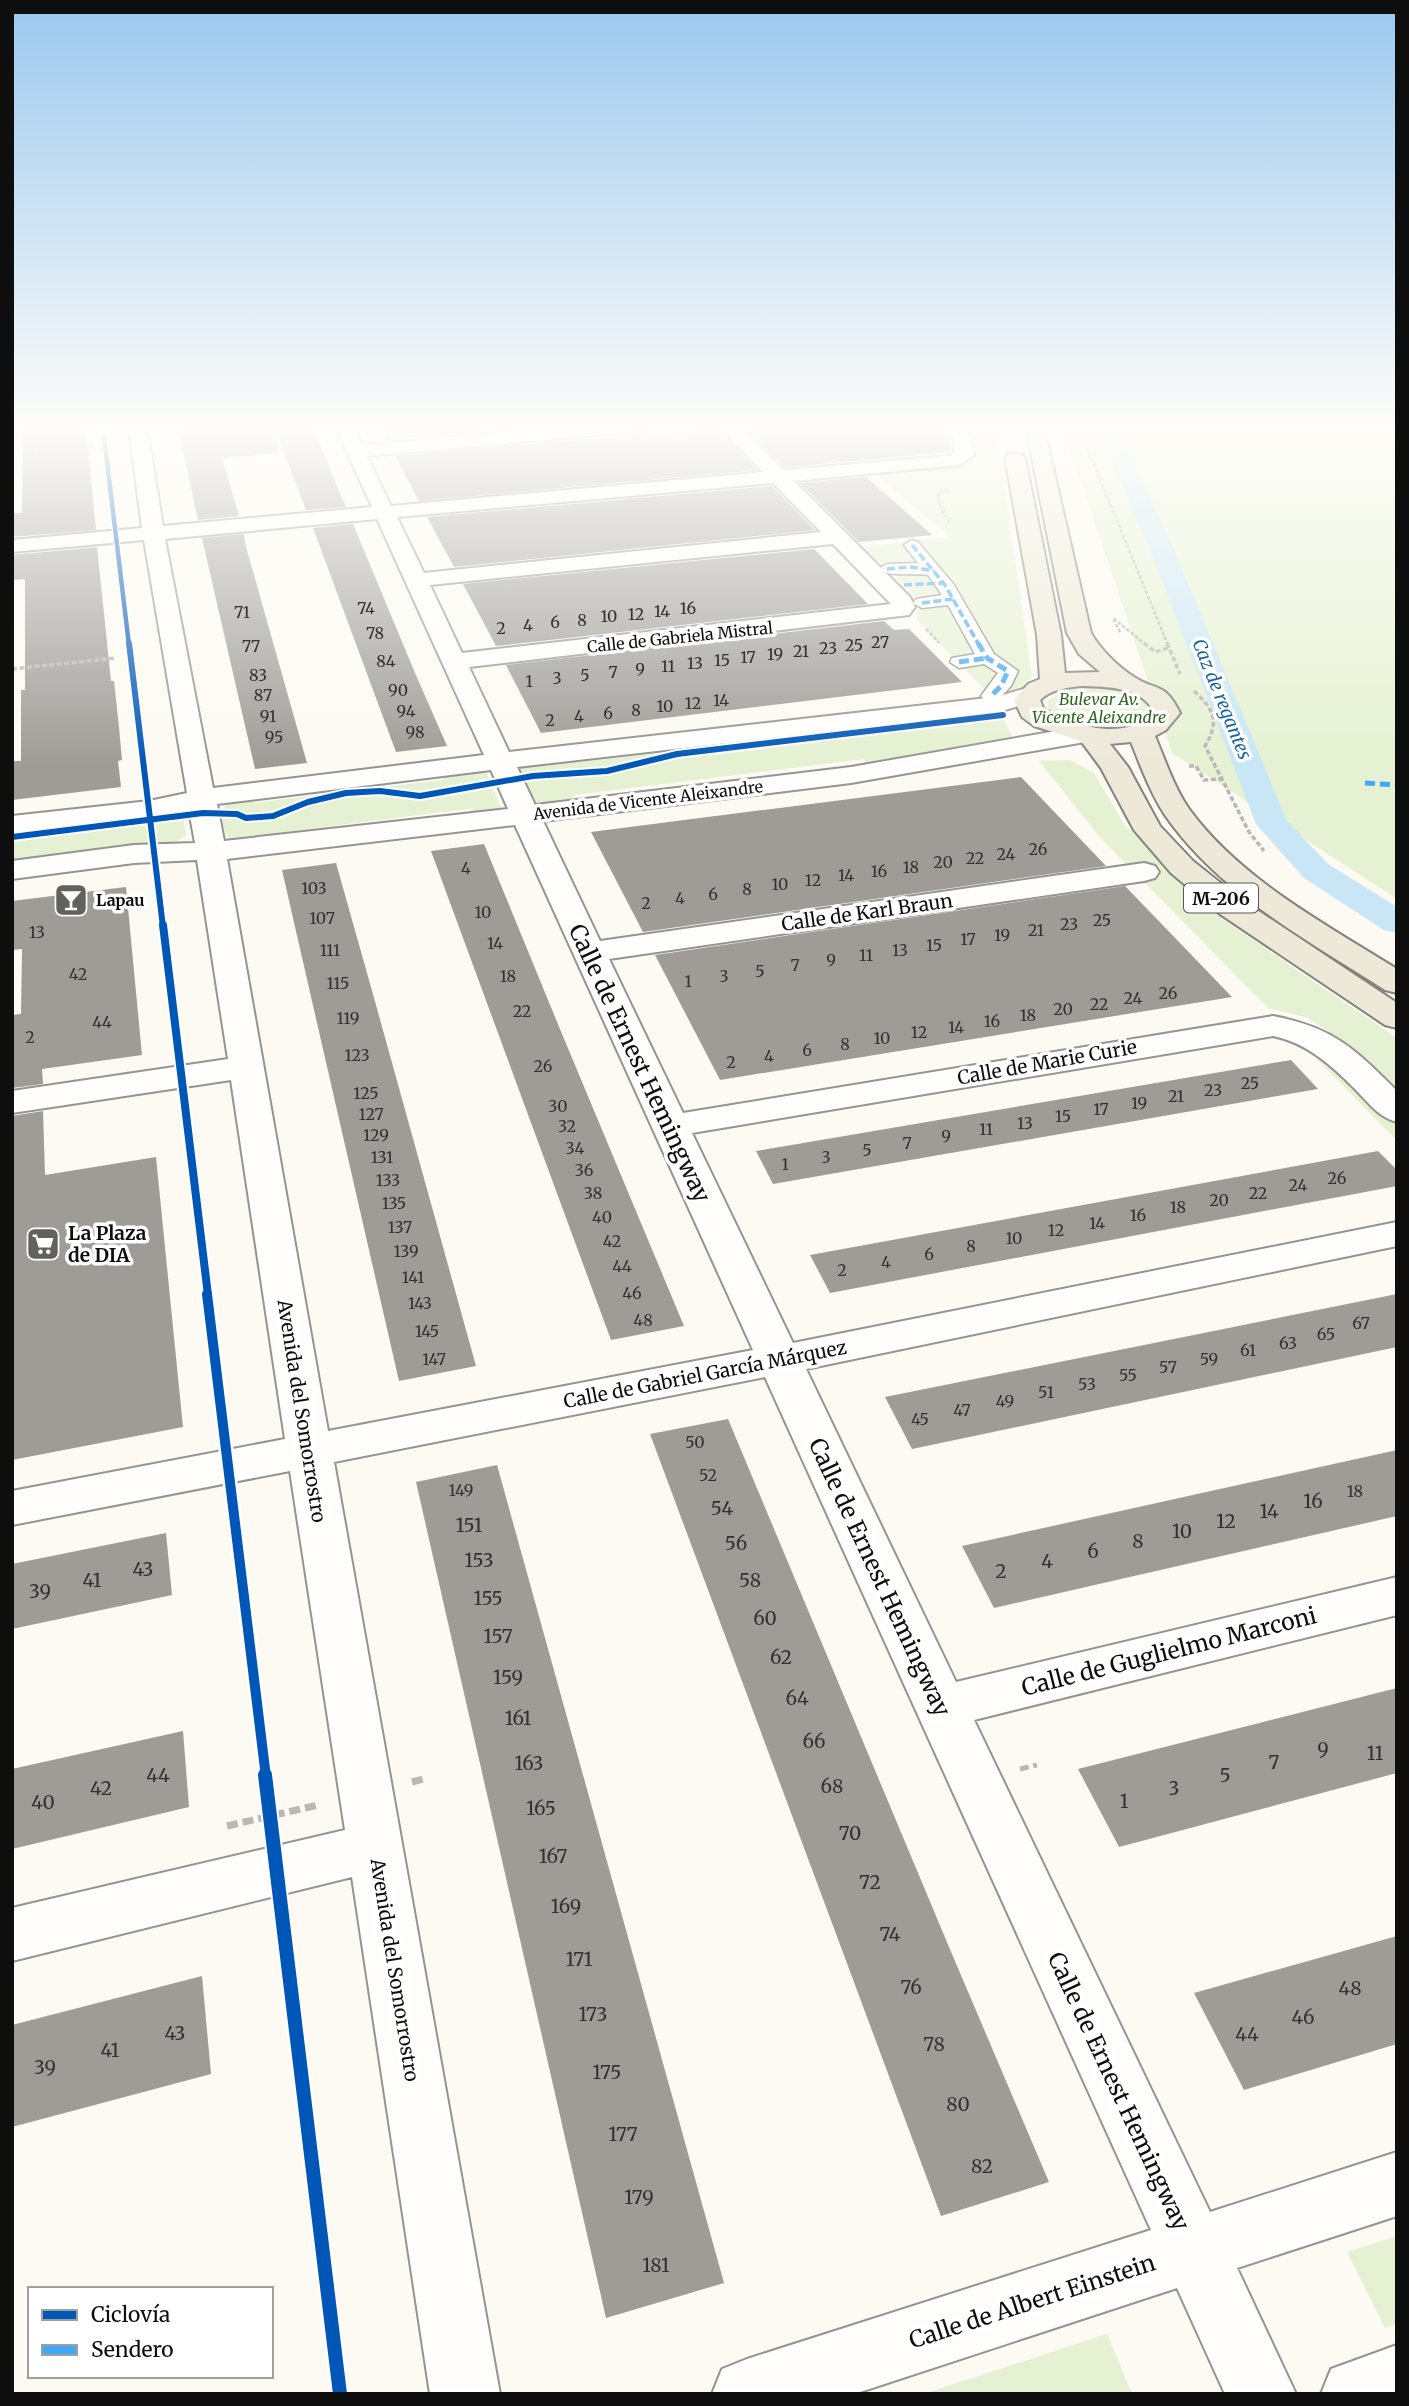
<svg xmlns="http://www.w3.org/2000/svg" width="1409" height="2406" font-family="Merriweather,serif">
	<rect width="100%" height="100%" fill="#fcfaf2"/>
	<g fill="#e5f1d2">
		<polygon points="975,428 996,428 1032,678 1013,691 991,696 917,620 919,600 865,547 950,537 875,473 958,464 975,457 979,435"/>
		<polygon points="1063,428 1397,428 1397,899 1172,753"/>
		<path d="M1073,688C1099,686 1138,685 1151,711L1150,717C1126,738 1066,732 1048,707V701L1059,692Z"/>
		<polygon points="1000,713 1014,740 965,746 865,767 864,759 574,795 562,806 532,801 518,774 521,766 559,757 545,766 843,732 855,722 945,719"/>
		<polygon points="1070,760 1094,773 1124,824 1222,919 1397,1038 1397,1141 1308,1050 1335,1036 1308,1018 1268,1008 1098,835 1039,761"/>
		<path d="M458,769H485L502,810L459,819L474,808L277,833L260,844L234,843C221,834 219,812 228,800L265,793L252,803L442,780Z"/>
		<polygon points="170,813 183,818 186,835 172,844 12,865 12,830"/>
		<polygon points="1397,2236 1397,2324 1385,2328 1347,2252"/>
		<polygon points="1107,2334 1132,2394 923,2394"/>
	</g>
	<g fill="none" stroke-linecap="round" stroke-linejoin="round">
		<polygon fill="#c9e6f6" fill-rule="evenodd" points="1097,428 1118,428 1172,545 1287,821 1328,864 1397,907 1397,933 1384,930 1304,878 1256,824 1148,545"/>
	</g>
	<g fill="#9f9c98">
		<polygon points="23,428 86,428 96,530 12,537 12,513 22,513"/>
		<polygon points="178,428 276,428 277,431 313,428 346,507 306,510 277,434 278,453 222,458 239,516 198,520"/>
		<polygon points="380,428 523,428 386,440"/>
		<polygon points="635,428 647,428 647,435 719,429 757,470 419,501 395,456 623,436"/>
		<polygon points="745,428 943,428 951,440 951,452 784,467"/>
		<polygon points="866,477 889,497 932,535 859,542 800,483"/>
		<polygon points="772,486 815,530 454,567 427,517"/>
		<polygon points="353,524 415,673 447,746 396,752 313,528"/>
		<polygon points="244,534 245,543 307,763 255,769 202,538"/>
		<polygon points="97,547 111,681 114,681 119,727 122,760 118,761 121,787 12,800 12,761 21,761 21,690 25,690 25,579 12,580 12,555"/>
		<polygon points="814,549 868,604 496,646 463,584"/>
		<polygon points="884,621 894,630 909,629 962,682 541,733 506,665"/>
		<polygon points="1021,777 1106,866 643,932 591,832"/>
		<polygon points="484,844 562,1034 684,1326 611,1340 431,851"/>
		<polygon points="336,863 376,1005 476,1366 399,1381 282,870"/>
		<polygon points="1125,886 1232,997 720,1080 655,955"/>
		<polygon points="126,887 142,1055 42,1069 43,1084 12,1088 12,1015 21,1014 22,949 12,950 12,901"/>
		<polygon points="1291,1060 1318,1089 773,1184 756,1151"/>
		<polygon points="43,1111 45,1175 156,1157 183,1427 12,1460 12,1116"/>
		<polygon points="1378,1151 1397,1170 1397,1186 830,1293 810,1255"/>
		<polygon points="1397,1294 1397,1347 912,1449 885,1397"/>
		<polygon points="728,1419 949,1947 1049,2182 941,2216 650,1434"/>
		<polygon points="1397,1450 1397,1516 994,1608 962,1546"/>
		<polygon points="497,1465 724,2283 606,2318 416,1482"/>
		<polygon points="166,1533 172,1595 12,1629 12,1564"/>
		<polygon points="1397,1688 1397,1773 1119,1847 1078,1769"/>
		<polygon points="183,1731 189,1807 12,1849 12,1769"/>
		<polygon points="1397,1936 1397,2044 1244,2090 1194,1993"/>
		<polygon points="202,1976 211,2074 12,2127 12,2025"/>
	</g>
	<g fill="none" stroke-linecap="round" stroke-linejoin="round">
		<defs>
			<path id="pedestrian" d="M912,540L918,542L954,585L994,654L1018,671L1011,686L998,700H984L981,696L998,673L984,664L959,668L950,662L952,658L975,654L948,605L922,608L913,603L916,599L942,595L928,575C914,573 887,577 879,569L887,564L918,563L904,545Z"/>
			<g id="minor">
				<path d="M129,428H147L163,526L372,507L336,428H354L362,445L556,428H632L623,433L367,456L391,506L763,472L721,428H741L783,470L949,456L954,453V439L945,428H964L972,438L974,455L960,465L794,481L910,597L915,607L909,615L469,667L509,752L996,697L1030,687L1039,690L1043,695L1039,700L998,712L517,767L535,805L851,767L1085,726L1094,728L1098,734L1094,740L1085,742L851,783L543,821L600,941L1144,863L1155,866L1159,872L1155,878L1144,881L609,959L683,1113L1273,1016C1333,1027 1355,1049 1397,1091V1122C1378,1117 1368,1102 1355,1089C1331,1065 1307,1043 1273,1036L692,1133L793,1343L1397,1222V1246L806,1369L956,1682L1397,1577V1615L974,1720L1210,2212L1397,2152V2216L1237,2268L1296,2394H1225L1177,2288L854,2394H712L722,2369L747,2359L1151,2230L765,1377L334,1462L500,2394H430L352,1877L12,1961V1908L345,1830L290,1471L12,1525V1491L285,1439L231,1080L12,1113V1091L228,1059L197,860L134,863L12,879V861L134,845L195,843L189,810L149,817L12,834V816L149,801L187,793L144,540L12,552V540L142,528ZM773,483L821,532L424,573L397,517ZM377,519L484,755L213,788L165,539ZM833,544L891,604L462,653L430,585ZM491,770L508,809L224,841L217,804ZM515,825L753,1350L328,1431L227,859Z"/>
				<polygon points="1397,2345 1397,2394 1321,2394 1331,2369"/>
			</g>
			<path id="primary" d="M1026,428H1044L1091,633C1100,649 1118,667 1134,677C1157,692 1164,681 1180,713L1166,730L1155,736C1165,760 1174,787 1189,809C1240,879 1325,924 1397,969V993L1385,990C1308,941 1218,892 1165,815C1150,792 1141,767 1131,742L1110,744L1128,767L1160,826L1193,861L1242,900L1397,1003V1028L1385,1025L1220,914L1171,873L1134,830L1101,768L1081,741L1034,726L1022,717L1014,700L1028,684L1040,679L1037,635L1005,458L1008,454H1022L1025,458L1061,635L1065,673L1100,672L1079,654L1067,633ZM1081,686C1106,687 1141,686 1154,712C1128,742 1071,727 1043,708L1040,700C1052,689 1065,688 1081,686Z"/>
		</defs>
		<use href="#pedestrian" stroke="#959491" stroke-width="3"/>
		<use href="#minor" stroke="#959491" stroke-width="4"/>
		<use href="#primary" stroke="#82827e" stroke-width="4"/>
		<g stroke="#b8b8b6" stroke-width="2.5" stroke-dasharray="3.5 2" stroke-linecap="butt">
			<polyline points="1079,428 1168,645"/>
			<polyline points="12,452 93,445"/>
			<polyline points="948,491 938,493 940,505 949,522"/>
			<polyline points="926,629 939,643"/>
			<polyline points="1120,632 1113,618 1146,645"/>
		</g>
		<g stroke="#b8b8b6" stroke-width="3.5" stroke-dasharray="5 2.5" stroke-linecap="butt">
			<polyline points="1144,643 1155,652 1168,648"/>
			<polyline points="1167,643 1180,674"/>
			<polyline points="12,669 116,658"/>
			<path d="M1194,691C1214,709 1220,722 1205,746L1249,832L1264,851"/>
			<polyline points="1189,766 1196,766 1204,780 1222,779"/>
		</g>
		<polyline stroke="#b8b8b6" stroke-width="5" stroke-dasharray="9 4.5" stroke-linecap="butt" points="1020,1769 1037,1765"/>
		<g stroke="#b8b8b6" stroke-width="7" stroke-dasharray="11 5" stroke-linecap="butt">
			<polyline points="412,1782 423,1779"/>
			<polyline points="227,1826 318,1805"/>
		</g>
		<use href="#pedestrian" fill="#fffefd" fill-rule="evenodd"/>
		<use href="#minor" fill="#fffefd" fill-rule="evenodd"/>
		<use href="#primary" fill="#ede8d8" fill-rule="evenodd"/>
		<g stroke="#3fa9f5" stroke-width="3.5" stroke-dasharray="8 3.5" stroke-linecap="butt">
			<polyline points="912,545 945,585 979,645"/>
			<polyline points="887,569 911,567 934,571"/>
			<polyline points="904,585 943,583"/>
			<polyline points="922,603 953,599"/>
		</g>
		<g stroke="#3fa9f5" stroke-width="5" stroke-dasharray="10 5" stroke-linecap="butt">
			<polyline points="978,643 987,658 1008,671 1001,686 991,696"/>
			<polyline points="959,662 987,658"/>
			<polyline points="1365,783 1397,785"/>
		</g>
		<defs>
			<polyline id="cycleway-far4" points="103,428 129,645"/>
			<g id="cycleway-far3">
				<polyline points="129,643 163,927"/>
				<polyline points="12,837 203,813 237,814 246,818 273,816 308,802 346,793 380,791 420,796 533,776 607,771 677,754 1003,715"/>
			</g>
			<polyline id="cycleway-far2" points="163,925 208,1295"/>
			<polyline id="cycleway-far1" points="207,1294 266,1777"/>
			<polyline id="cycleway" points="265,1775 340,2394"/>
		</defs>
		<use href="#cycleway-far4" stroke="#fff" stroke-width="7"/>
		<use href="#cycleway-far3" stroke="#fff" stroke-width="10"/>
		<use href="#cycleway-far2" stroke="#fff" stroke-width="12"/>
		<use href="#cycleway-far1" stroke="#fff" stroke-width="15"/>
		<use href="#cycleway" stroke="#fff" stroke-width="18"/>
		<use href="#cycleway-far4" stroke="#0057b8" stroke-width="4.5"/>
		<use href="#cycleway-far3" stroke="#0057b8" stroke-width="6"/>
		<use href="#cycleway-far2" stroke="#0057b8" stroke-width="8"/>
		<use href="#cycleway-far1" stroke="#0057b8" stroke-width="10"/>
		<use href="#cycleway" stroke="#0057b8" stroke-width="14"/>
	</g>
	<linearGradient id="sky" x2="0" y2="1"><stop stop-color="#9bc8ee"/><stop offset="0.56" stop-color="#fefdf9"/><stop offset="1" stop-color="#fefdf9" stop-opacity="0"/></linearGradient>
	<rect width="1409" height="765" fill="url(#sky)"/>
	<defs>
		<symbol id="bar-square" viewBox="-11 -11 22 22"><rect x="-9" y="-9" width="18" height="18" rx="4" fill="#61615e" stroke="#fff"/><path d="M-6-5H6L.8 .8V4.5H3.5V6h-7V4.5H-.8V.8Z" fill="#fff"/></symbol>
		<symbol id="supermarket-square" viewBox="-11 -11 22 22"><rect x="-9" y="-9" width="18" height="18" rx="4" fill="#61615e" stroke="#fff"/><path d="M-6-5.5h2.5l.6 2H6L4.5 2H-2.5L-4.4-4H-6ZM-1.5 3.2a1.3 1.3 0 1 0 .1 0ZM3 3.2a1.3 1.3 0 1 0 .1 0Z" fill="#fff"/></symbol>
	</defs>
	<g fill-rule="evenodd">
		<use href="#bar-square" x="52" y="881" width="38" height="38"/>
		<use href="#supermarket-square" x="24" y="1225" width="38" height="38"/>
	</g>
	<g text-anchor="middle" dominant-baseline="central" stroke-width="7" stroke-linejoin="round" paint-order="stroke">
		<g font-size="16" fill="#323230">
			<text x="366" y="608">74</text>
			<text x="688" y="608">16</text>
			<text x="662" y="611">14</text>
			<text x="242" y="612">71</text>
			<text x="636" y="614">12</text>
			<text x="609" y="616">10</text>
			<text x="582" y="620">8</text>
			<text x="555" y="622">6</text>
			<text x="528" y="625">4</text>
			<text x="501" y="628">2</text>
			<text x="375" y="633">78</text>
			<text x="880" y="642">27</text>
			<text x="854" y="645">25</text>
			<text x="251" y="646">77</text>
			<text x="828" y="648">23</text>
			<text x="801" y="651">21</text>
			<text x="775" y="654">19</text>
			<text x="748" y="657">17</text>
			<text x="722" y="660">15</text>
			<text x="386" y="661">84</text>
			<text x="695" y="663">13</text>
			<text x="668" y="666">11</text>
			<text x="640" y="669">9</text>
			<text x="613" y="672">7</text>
			<text x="258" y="675">83</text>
			<text x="585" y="675">5</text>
			<text x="557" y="678">3</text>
			<text x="529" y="681">1</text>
			<text x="398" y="690">90</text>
			<text x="263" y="695">87</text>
			<text x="721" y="700">14</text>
			<text x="693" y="703">12</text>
			<text x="665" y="706">10</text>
			<text x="636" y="710">8</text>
			<text x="406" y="711">94</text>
			<text x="608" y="713">6</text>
			<text x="268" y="716">91</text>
			<text x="579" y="716">4</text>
			<text x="550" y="720">2</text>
			<text x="415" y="732">98</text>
			<text x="274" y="737">95</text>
			<text x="1038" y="849">26</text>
			<text x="1006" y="854">24</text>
			<text x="975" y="858">22</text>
			<text x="943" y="862">20</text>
			<text x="911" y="867">18</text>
			<text x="466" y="868">4</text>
			<text x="879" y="871">16</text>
			<text x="846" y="875">14</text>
			<text x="813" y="880">12</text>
			<text x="780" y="884">10</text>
			<text x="314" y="888">103</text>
			<text x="747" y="889">8</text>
			<text x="713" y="894">6</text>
			<text x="680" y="898">4</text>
			<text x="646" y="903">2</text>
			<text x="483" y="912">10</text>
			<text x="322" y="918">107</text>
			<text x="1102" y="920">25</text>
			<text x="1069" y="924">23</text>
			<text x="1036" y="930">21</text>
			<text x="37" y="932">13</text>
			<text x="1002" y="935">19</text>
			<text x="968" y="939">17</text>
			<text x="495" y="943">14</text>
			<text x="934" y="945">15</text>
			<text x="330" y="950">111</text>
			<text x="900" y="950">13</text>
			<text x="866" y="955">11</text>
			<text x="831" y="960">9</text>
			<text x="795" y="965">7</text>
			<text x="760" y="971">5</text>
			<text x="78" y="974">42</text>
			<text x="508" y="976">18</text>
			<text x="724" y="976">3</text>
			<text x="688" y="981">1</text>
			<text x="338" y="983">115</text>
			<text x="1168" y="993">26</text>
			<text x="1133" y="998">24</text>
			<text x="1099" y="1004">22</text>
			<text x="1063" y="1009">20</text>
			<text x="522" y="1011">22</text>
			<text x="1028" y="1015">18</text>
			<text x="348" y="1018">119</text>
			<text x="992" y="1021">16</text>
			<text x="102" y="1022">44</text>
			<text x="956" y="1027">14</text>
			<text x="919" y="1032">12</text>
			<text x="30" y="1037">2</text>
			<text x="882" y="1038">10</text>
			<text x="845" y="1044">8</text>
			<text x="807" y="1050">6</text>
			<text x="357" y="1055">123</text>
			<text x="769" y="1056">4</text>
			<text x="731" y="1062">2</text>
			<text x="543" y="1066">26</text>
			<text x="1250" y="1083">25</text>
			<text x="1213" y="1090">23</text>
			<text x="366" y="1093">125</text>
			<text x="1176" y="1096">21</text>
			<text x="1139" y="1103">19</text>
			<text x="558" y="1106">30</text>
			<text x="1101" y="1109">17</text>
			<text x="371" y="1114">127</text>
			<text x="1063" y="1116">15</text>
			<text x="1025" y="1123">13</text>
			<text x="567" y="1126">32</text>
			<text x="986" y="1129">11</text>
			<text x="376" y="1135">129</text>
			<text x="946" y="1136">9</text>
			<text x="907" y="1143">7</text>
			<text x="575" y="1148">34</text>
			<text x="867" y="1150">5</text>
			<text x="382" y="1157">131</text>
			<text x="826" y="1157">3</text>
			<text x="785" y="1164">1</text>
			<text x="584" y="1170">36</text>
			<text x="1337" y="1178">26</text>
			<text x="388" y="1180">133</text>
			<text x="1298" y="1185">24</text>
			<text x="593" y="1193">38</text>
			<text x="1258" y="1193">22</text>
			<text x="1219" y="1200">20</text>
			<text x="394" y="1203">135</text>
			<text x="1178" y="1207">18</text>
			<text x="1138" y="1215">16</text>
			<text x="602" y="1217">40</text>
			<text x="1097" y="1223">14</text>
			<text x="400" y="1227">137</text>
			<text x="1056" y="1230">12</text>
			<text x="1014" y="1238">10</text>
			<text x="612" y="1241">42</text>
			<text x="971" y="1246">8</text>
			<text x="406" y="1251">139</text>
			<text x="929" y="1254">6</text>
			<text x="886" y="1262">4</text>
			<text x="622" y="1266">44</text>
			<text x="842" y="1270">2</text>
			<text x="413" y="1277">141</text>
			<text x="632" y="1293">46</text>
			<text x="420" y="1303">143</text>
			<text x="643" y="1320">48</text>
			<text x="1361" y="1323">67</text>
			<text x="427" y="1331">145</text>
			<text x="1326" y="1334">65</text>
			<text x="1288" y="1343">63</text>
			<text x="1248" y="1350">61</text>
			<text x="434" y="1359">147</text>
			<text x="1209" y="1359">59</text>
			<text x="1168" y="1367">57</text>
			<text x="1128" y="1375">55</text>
			<text x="1087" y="1384">53</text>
			<text x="1046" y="1392">51</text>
			<text x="1005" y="1401">49</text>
			<text x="962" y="1410">47</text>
			<text x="920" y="1419">45</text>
			<text x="695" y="1442">50</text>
			<text x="708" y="1475">52</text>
			<text x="461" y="1490">149</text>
			<text x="1355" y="1491">18</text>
		</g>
		<g font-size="16" fill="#0e0e0e" stroke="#fff">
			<text transform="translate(680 637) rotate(-6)">Calle de Gabriela Mistral</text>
			<text transform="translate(648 800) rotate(-7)">Avenida de Vicente Aleixandre</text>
		</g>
		<g font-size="16" font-style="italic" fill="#2c671d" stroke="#fff">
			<text x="1099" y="699">Bulevar Av.<tspan x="1099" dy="18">Vicente Aleixandre</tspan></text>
		</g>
		<g font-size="16" font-weight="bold" fill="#0e0e0e" stroke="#fff" text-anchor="start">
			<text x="96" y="900">Lapau</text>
		</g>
		<g font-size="18" font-style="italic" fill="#1464a3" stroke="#fff">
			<text transform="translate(1222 699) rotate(68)">Caz de regantes</text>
		</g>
		<rect fill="#fff" stroke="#565656" stroke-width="2" x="1184" y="883.5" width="74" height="29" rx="5"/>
		<g font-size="18" font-weight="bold" fill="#0e0e0e">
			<text x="1221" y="898">M-206</text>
		</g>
		<g font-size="19" fill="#0e0e0e" stroke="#fff">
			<text transform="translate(867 912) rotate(-8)">Calle de Karl Braun</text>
			<text transform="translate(1047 1062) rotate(-10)">Calle de Marie Curie</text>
			<text transform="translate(705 1374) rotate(-11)">Calle de Gabriel García Márquez</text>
			<text transform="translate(302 1411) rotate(81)">Avenida del Somorrostro</text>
			<text transform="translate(395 1970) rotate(81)">Avenida del Somorrostro</text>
		</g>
		<g font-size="19" font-weight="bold" fill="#0e0e0e" stroke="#fff" text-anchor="start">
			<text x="68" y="1233">La Plaza<tspan x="68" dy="22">de DIA</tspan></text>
		</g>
		<g font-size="19" fill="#323230">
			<text x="1313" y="1501">16</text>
			<text x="722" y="1508">54</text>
			<text x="1269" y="1511">14</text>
			<text x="1226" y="1521">12</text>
			<text x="469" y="1525">151</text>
			<text x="1182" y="1531">10</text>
			<text x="1138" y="1541">8</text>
			<text x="736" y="1543">56</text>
			<text x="1093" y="1551">6</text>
			<text x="479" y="1560">153</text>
			<text x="1047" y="1561">4</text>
			<text x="143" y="1569">43</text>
			<text x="1001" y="1571">2</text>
			<text x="92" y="1580">41</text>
			<text x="750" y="1580">58</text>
			<text x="40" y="1591">39</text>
			<text x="488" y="1598">155</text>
			<text x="765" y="1618">60</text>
			<text x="498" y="1636">157</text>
			<text x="781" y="1657">62</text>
			<text x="508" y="1677">159</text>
			<text x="797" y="1698">64</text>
			<text x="518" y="1718">161</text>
			<text x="814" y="1741">66</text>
			<text x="1323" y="1749">9</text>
			<text x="1375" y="1753">11</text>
			<text x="1274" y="1762">7</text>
			<text x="529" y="1763">163</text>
			<text x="158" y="1775">44</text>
			<text x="1225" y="1775">5</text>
			<text x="832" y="1786">68</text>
			<text x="101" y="1788">42</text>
			<text x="1174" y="1788">3</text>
			<text x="1124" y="1801">1</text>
			<text x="43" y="1802">40</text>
			<text x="541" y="1808">165</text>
			<text x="850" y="1833">70</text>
			<text x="553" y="1856">167</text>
			<text x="870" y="1882">72</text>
			<text x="566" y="1906">169</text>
			<text x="890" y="1934">74</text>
			<text x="579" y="1959">171</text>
			<text x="911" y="1987">76</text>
			<text x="1350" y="1988">48</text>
			<text x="593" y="2014">173</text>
			<text x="1303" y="2017">46</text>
			<text x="175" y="2033">43</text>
			<text x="1247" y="2034">44</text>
			<text x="934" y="2044">78</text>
			<text x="110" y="2050">41</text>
			<text x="45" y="2067">39</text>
			<text x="607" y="2072">175</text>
			<text x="958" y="2104">80</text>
			<text x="623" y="2134">177</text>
			<text x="982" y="2166">82</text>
			<text x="639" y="2197">179</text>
			<text x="656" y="2265">181</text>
		</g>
		<g font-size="23" fill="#0e0e0e" stroke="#fff">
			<text transform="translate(640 1063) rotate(65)">Calle de Ernest Hemingway</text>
			<text transform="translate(880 1577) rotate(65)">Calle de Ernest Hemingway</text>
			<text transform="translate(1169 1651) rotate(-14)">Calle de Guglielmo Marconi</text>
			<text transform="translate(1119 2091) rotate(65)">Calle de Ernest Hemingway</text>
			<text transform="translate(1032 2301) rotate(-18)">Calle de Albert Einstein</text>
		</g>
	</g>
	<rect width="1409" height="2406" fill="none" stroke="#0e0e0e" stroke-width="28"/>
	<rect x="28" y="2287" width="245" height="91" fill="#ffffff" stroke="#9f9f9f" stroke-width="2"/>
	<rect x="42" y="2310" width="35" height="10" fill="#0057b8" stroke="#9f9f9f" stroke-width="2"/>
	<text x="91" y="2322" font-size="21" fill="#0e0e0e">Ciclovía</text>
	<rect x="42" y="2345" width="35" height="10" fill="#3fa9f5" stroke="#9f9f9f" stroke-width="2"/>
	<text x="91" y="2357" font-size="21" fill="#0e0e0e">Sendero</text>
</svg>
